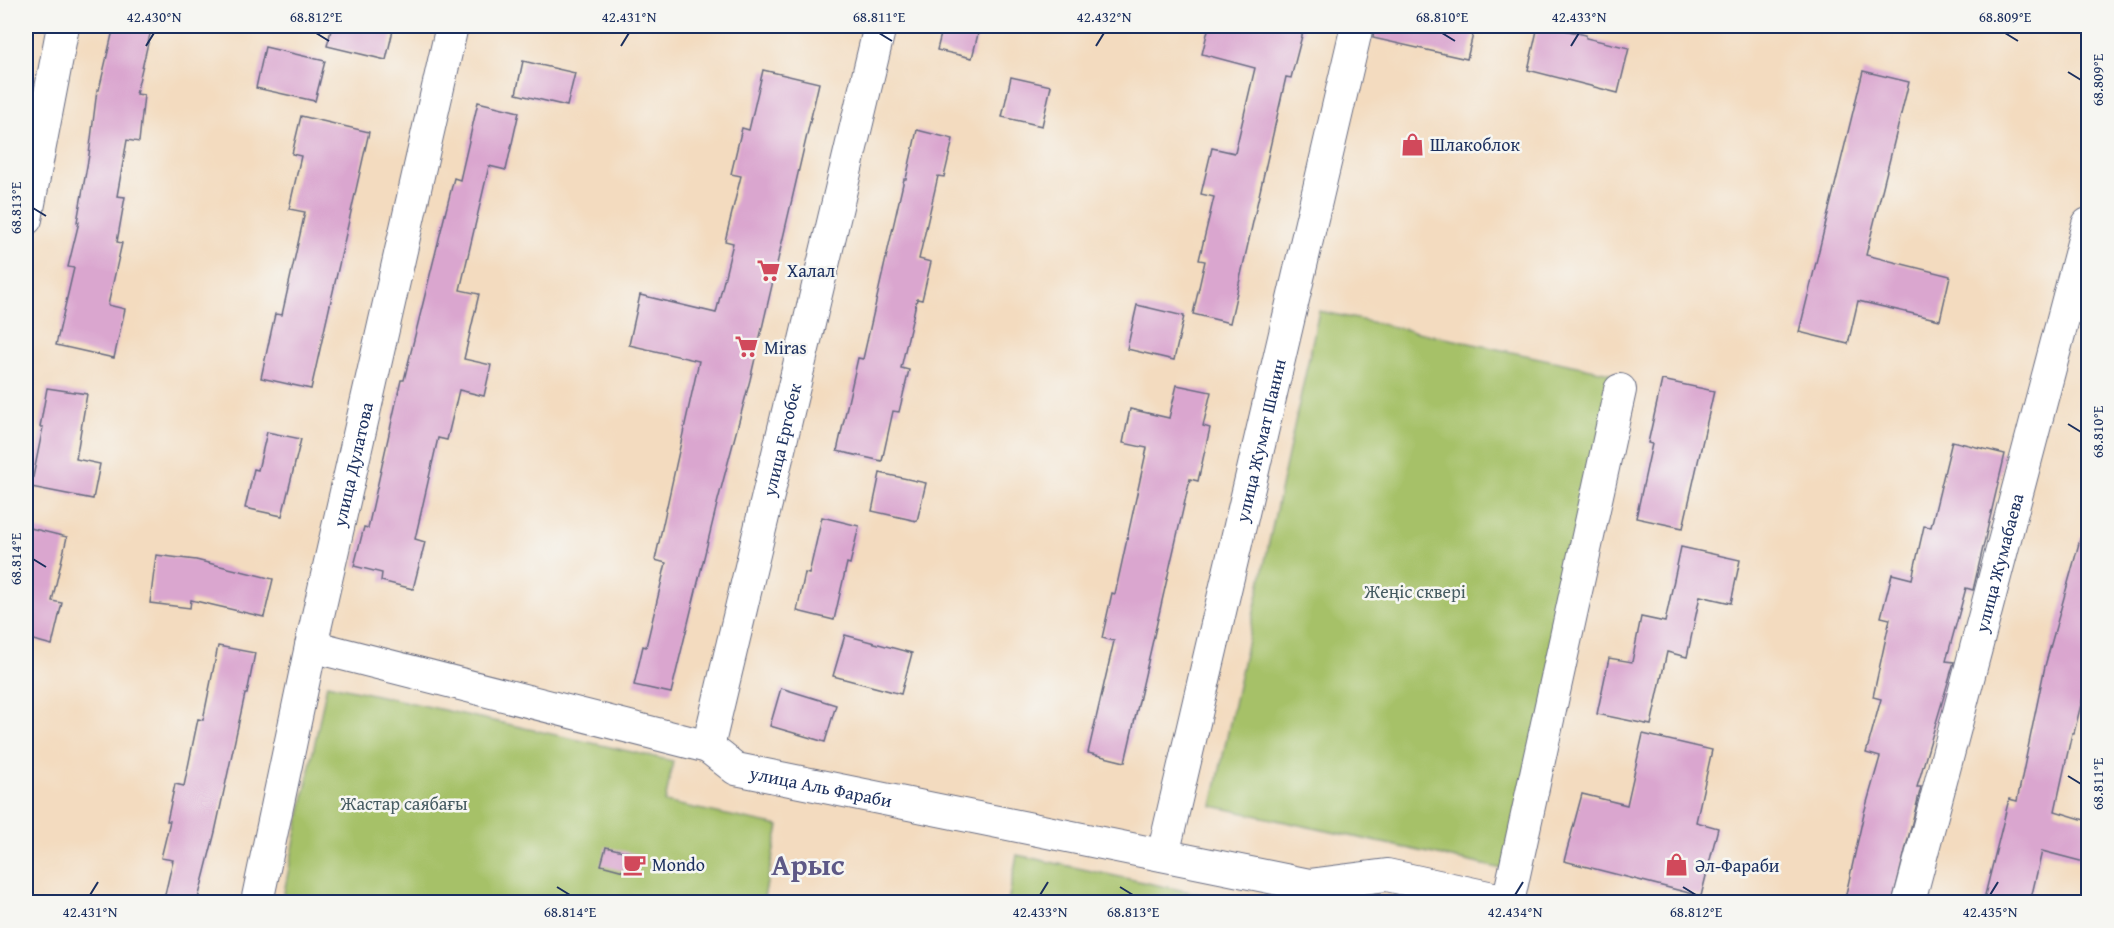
<svg xmlns="http://www.w3.org/2000/svg" width="2114" height="928" font-family="'Gentium Book Plus',serif">
	<rect width="100%" height="100%" fill="#f6f6f2"/>
	<filter id="ink" filterUnits="userSpaceOnUse"><feTurbulence type="fractalNoise" baseFrequency=".0167" numOctaves="2"/><feDisplacementMap in="SourceGraphic" scale="12" xChannelSelector="R" yChannelSelector="G"/><feConvolveMatrix kernelMatrix="1 2 1 2 8 2 1 2 1" color-interpolation-filters="sRGB"/></filter>
	<filter id="wash" filterUnits="userSpaceOnUse"><feTurbulence type="fractalNoise" baseFrequency=".008" numOctaves="4" result="noise"/><feDisplacementMap in="SourceGraphic" scale="24" xChannelSelector="R" yChannelSelector="G"/><feGaussianBlur stdDeviation="1.35" result="paint"/><feColorMatrix in="noise" values="0 0 0 0 0 0 0 0 0 0 0 0 0 0 0 0 0 1.4 0 .05"/><feComposite in="paint" operator="in"/></filter>
	<g filter="url(#wash)">
		<rect width="100%" height="100%" fill="#f3dbbf"/>
		<g fill="#a6c168" stroke="#607863" stroke-width="1.5">
			<polygon points="1319,311 1619,375 1512,871 1212,806"/>
			<polygon points="327,684 673,761 665,802 779,826 763,902 282,902"/>
			<polygon points="1017,855 1237,902 1008,902"/>
		</g>
		<g id="blocks">
			<g fill="#daa6cf">
				<polygon points="114,26 152,26 136,94 144,95 139,142 127,140 117,196 125,197 117,242 122,243 108,305 125,309 114,358 56,345 74,268 68,267 79,222 77,222 89,155 97,90 99,90"/>
				<polygon points="332,26 394,26 386,60 327,46"/>
				<polygon points="943,26 980,26 972,58 937,50"/>
				<polygon points="1209,26 1294,26 1304,28 1291,78 1286,77 1230,323 1193,314 1205,261 1199,260 1214,197 1201,194 1212,148 1235,153 1255,68 1202,54"/>
				<polygon points="1374,26 1475,26 1467,59 1373,38"/>
				<polygon points="1538,26 1547,26 1586,35 1586,38 1629,48 1618,93 1528,70"/>
				<polygon points="265,47 325,61 315,101 256,88"/>
				<polygon points="523,61 575,73 567,106 516,94"/>
				<polygon points="763,70 819,83 750,380 718,500 671,693 634,685 643,646 646,647 666,563 655,560 699,361 629,345 640,295 716,313 733,243 725,241 741,176 731,174 742,128 749,130"/>
				<polygon points="1863,71 1909,82 1866,255 1950,276 1940,320 1858,301 1848,344 1799,332"/>
				<polygon points="1011,77 1051,86 1042,126 1002,117"/>
				<polygon points="478,102 519,112 506,170 489,166 460,290 479,294 464,359 491,365 484,396 459,390 447,440 438,438 415,539 425,542 413,589 381,581 382,573 354,566 364,527 368,528 401,380 404,380 454,178 460,180"/>
				<polygon points="301,116 369,132 311,389 261,378 275,314 282,315 305,212 289,209 301,156 292,154"/>
				<polygon points="917,130 953,139 944,177 938,176 919,259 931,262 922,300 917,299 901,368 909,370 899,412 893,411 882,461 837,451 858,358 863,359 904,179 906,179"/>
				<polygon points="1137,305 1184,316 1174,360 1127,349"/>
				<polygon points="1662,380 1714,391 1683,528 1636,518 1652,444 1648,443"/>
				<polygon points="1177,385 1211,392 1203,426 1210,428 1198,481 1190,479 1125,762 1088,753 1114,641 1102,638 1112,593 1115,594 1147,448 1123,443 1130,409 1169,418"/>
				<polygon points="47,388 87,394 76,459 100,464 93,499 31,487 43,427 40,427"/>
				<polygon points="267,432 301,439 282,516 245,508 254,469 258,470"/>
				<polygon points="1952,441 2005,454 1973,590 1966,588 1946,661 1954,662 1917,787 1921,787 1892,903 1844,903 1864,813 1880,757 1866,753 1881,699 1873,697 1890,619 1881,617 1892,574 1912,579 1924,526 1931,527"/>
				<polygon points="880,473 926,483 917,521 872,511"/>
				<polygon points="822,517 859,526 850,564 847,563 834,620 797,611 805,573 809,574"/>
				<polygon points="26,527 67,537 52,601 62,603 52,645 26,638"/>
				<polygon points="2081,536 2088,537 2088,676 2074,733 2072,733 2055,811 2088,821 2088,863 2042,851 2030,903 1983,903 2009,799 2017,801 2045,666"/>
				<polygon points="1681,547 1740,560 1731,603 1700,596 1687,657 1667,652 1651,725 1597,714 1609,658 1632,662 1641,617 1665,622"/>
				<polygon points="156,555 196,560 273,579 264,617 191,600 190,608 150,603"/>
				<polygon points="845,635 912,653 901,694 833,676"/>
				<polygon points="218,646 255,653 247,694 245,694 215,832 197,903 163,903 173,860 161,858 170,821 167,821 175,784 184,786 198,719 203,720"/>
				<polygon points="781,688 836,705 825,742 770,726"/>
				<polygon points="1643,734 1712,750 1696,822 1718,828 1701,896 1564,861 1582,794 1627,805"/>
				<polygon points="606,847 640,855 635,874 601,865"/>
			</g>
		</g>
	</g>
	<g filter="url(#ink)">
		<use href="#blocks" fill-opacity="0" stroke="#676b80" stroke-width="1.5"/>
		<g fill="none" stroke-linecap="round" stroke-linejoin="round">
			<defs>
				<g id="minor">
					<polyline points="26,219 63,26"/>
					<path id="s1" d="M311,646L708,747L736,769L1309,885L1345,902"/>
					<path id="s2" d="M708,747L880,26"/>
					<path id="s3" d="M1163,855L1357,26"/>
					<polyline points="1309,885 1387,875 1511,902"/>
					<path id="s4" d="M257,902L311,646L452,26"/>
					<polyline points="1508,902 1620,390"/>
					<path id="s5" d="M1909,902L2088,224"/>
				</g>
			</defs>
			<use href="#minor" stroke="#676b80" stroke-width="34"/>
			<use href="#minor" stroke="#fff" stroke-width="32"/>
		</g>
	</g>
	<path fill="none" stroke="#1b2f5e" stroke-width="2" d="M316,33L329,41M879,33L892,41M1442,33L1455,41M2005,33L2018,41M146,46L154,33M621,46L629,33M1096,46L1104,33M1571,46L1579,33M2068,72L2081,80M33,208L46,216M2068,424L2081,432M33,559L46,567M2068,776L2081,784M557,887L570,895M1120,887L1133,895M1683,887L1696,895M90,895L98,882M1040,895L1048,882M1515,895L1523,882M1990,895L1998,882"/>
	<defs>
		<symbol id="shop-bare" viewBox="-9 -9 18 18"><path d="M-5-2.5h2.3a2.7 3.5 0 0 1 5.4 0H5L5.5 6h-11ZM-1.5-2.5h3a1.5 2.3 0 0 0-3 0Z" fill="#d1495b" stroke="#f6f6f2" stroke-width="2.5" paint-order="stroke"/></symbol>
		<symbol id="supermarket-bare" viewBox="-9 -9 18 18"><path d="M-6-5.5h2.5l.6 2H6L4.5 2H-2.5L-4.4-4H-6ZM-1.5 3.2a1.3 1.3 0 1 0 .1 0ZM3 3.2a1.3 1.3 0 1 0 .1 0Z" fill="#d1495b" stroke="#f6f6f2" stroke-width="2.5" paint-order="stroke"/></symbol>
		<symbol id="cafe-bare" viewBox="-9 -9 18 18"><path d="M-5.5-4.5H6V0H3Q3 3.5 0 3.5H-2.5Q-5.5 3.5-5.5 0ZM3-3.2v2h1.7v-2ZM-6 4.5H4V6H-6Z" fill="#d1495b" stroke="#f6f6f2" stroke-width="2.5" paint-order="stroke"/></symbol>
	</defs>
	<g fill-rule="evenodd">
		<use href="#shop-bare" x="1396" y="128" width="33" height="33"/>
		<use href="#supermarket-bare" x="752" y="254" width="33" height="33"/>
		<use href="#supermarket-bare" x="730" y="330" width="33" height="33"/>
		<use href="#cafe-bare" x="618" y="848" width="33" height="33"/>
		<use href="#shop-bare" x="1660" y="848" width="33" height="33"/>
	</g>
	<g text-anchor="middle" dominant-baseline="central" stroke-width="5" stroke-linejoin="round" paint-order="stroke">
		<g font-size="18" fill="#1b2f5e" stroke="#f6f6f2" text-anchor="start">
			<text x="1430" y="144">Шлакоблок</text>
			<text x="787" y="270">Халал</text>
			<text x="764" y="347">Miras</text>
			<text x="652" y="864">Mondo</text>
			<text x="1695" y="865">Әл-Фараби</text>
		</g>
		<g font-size="18" fill="#1b2f5e" stroke="#f6f6f2">
			<text stroke="none"><textPath href="#s2" startOffset="316">улица Ергобек</textPath></text>
			<text stroke="none"><textPath href="#s3" startOffset="426">улица Жумат Шанин</textPath></text>
			<text stroke="none"><textPath href="#s4" startOffset="448">улица Дулатова</textPath></text>
			<text stroke="none"><textPath href="#s5" startOffset="351">улица Жумабаева</textPath></text>
			<text stroke="none"><textPath href="#s1" startOffset="532">улица Аль Фараби</textPath></text>
		</g>
		<g font-size="18" fill="#455b61" stroke="#f6f6f2">
			<text x="1415" y="591">Жеңіс сквері</text>
			<text x="404" y="803">Жастар саябағы</text>
		</g>
		<g font-size="30" font-weight="bold" fill="#5e5986" stroke="#f6f6f2">
			<text x="808" y="864">Арыс</text>
		</g>
	</g>
	<rect width="2114" height="928" fill="none" stroke="#f6f6f2" stroke-width="66"/>
	<rect x="33" y="33" width="2048" height="862" fill="none" stroke="#1b2f5e" stroke-width="2"/>
	<g font-size="15" text-anchor="middle" fill="#1b2f5e">
		<text x="154" y="22">42.430°N</text>
		<text x="316" y="22">68.812°E</text>
		<text x="629" y="22">42.431°N</text>
		<text x="879" y="22">68.811°E</text>
		<text x="1104" y="22">42.432°N</text>
		<text x="1442" y="22">68.810°E</text>
		<text x="1579" y="22">42.433°N</text>
		<text x="2005" y="22">68.809°E</text>
		<text transform="translate(2098 80) rotate(-90)" y="5">68.809°E</text>
		<text transform="translate(16 208) rotate(-90)" y="5">68.813°E</text>
		<text transform="translate(2098 432) rotate(-90)" y="5">68.810°E</text>
		<text transform="translate(16 559) rotate(-90)" y="5">68.814°E</text>
		<text transform="translate(2098 784) rotate(-90)" y="5">68.811°E</text>
		<text x="90" y="917">42.431°N</text>
		<text x="570" y="917">68.814°E</text>
		<text x="1040" y="917">42.433°N</text>
		<text x="1133" y="917">68.813°E</text>
		<text x="1515" y="917">42.434°N</text>
		<text x="1696" y="917">68.812°E</text>
		<text x="1990" y="917">42.435°N</text>
	</g>
</svg>
